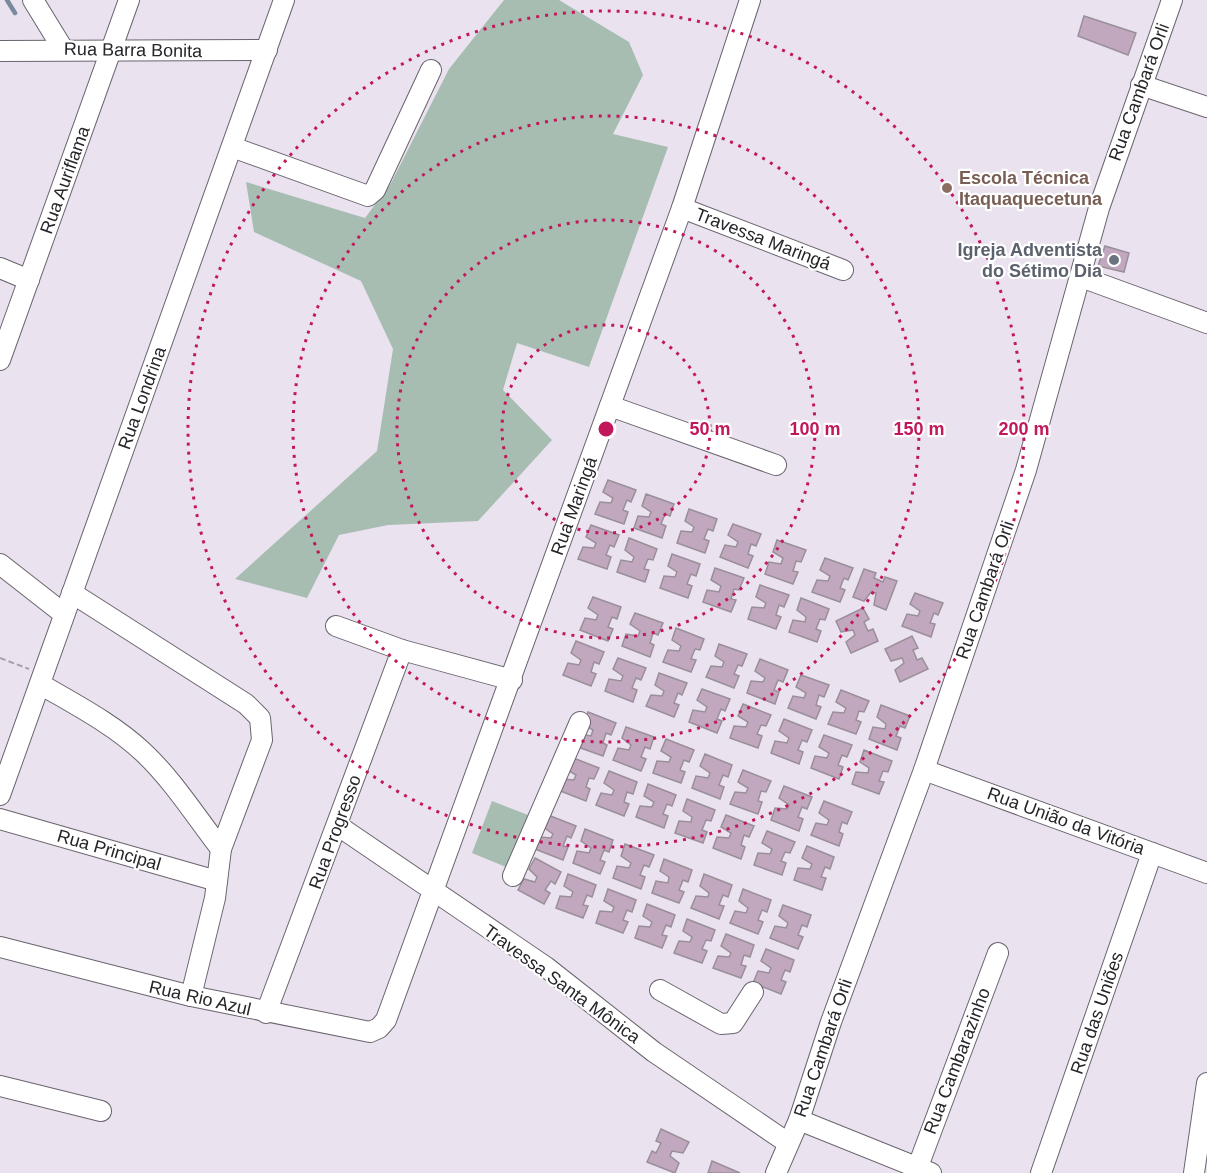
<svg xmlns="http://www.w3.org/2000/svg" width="1207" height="1173" font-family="Helvetica,sans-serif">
	<rect width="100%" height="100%" fill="#eae2ee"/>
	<g fill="#a7bdb2">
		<polygon points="504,0 559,0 629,42 643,75 613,134 668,147 589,367 517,343 503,390 552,440 478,521 388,525 339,535 307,598 235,579 377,451 393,349 361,281 254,232 246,182 365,218 391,183 449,69"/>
		<polygon points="492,801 528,815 506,867 472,853"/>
	</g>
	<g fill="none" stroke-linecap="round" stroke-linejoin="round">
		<polyline stroke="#798a9c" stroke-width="4.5" points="7,0 15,13"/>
	</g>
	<g fill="#c2a8bf" stroke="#998f98" stroke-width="1.5">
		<polygon points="1084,16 1136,33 1128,55 1078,36"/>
		<polygon points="1105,246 1129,253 1124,272 1098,266"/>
		<polygon points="608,480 636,490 631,502 627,500 623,510 628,512 624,524 595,514 600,502 611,503 613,498 603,492"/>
		<polygon points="646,494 674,504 670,516 665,514 661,524 666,526 662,538 634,528 638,516 649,517 651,512 642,506"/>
		<polygon points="689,509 717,519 713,531 708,529 704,539 709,541 705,553 677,543 681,531 692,532 694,527 685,521"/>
		<polygon points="733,524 761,534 756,546 751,544 748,554 753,556 748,568 720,557 725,545 736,547 738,542 728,535"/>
		<polygon points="591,525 619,535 614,547 610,545 606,555 611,557 607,569 578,559 583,547 594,548 596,543 586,537"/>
		<polygon points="629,538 657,549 653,560 648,559 644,569 649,570 645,582 617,572 621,560 632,562 634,557 625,550"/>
		<polygon points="777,540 806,550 801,562 796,561 793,571 798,572 793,584 765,574 769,562 781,564 783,558 773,552"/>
		<polygon points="672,554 700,564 696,576 691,574 687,584 692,586 688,598 660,588 664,576 675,577 677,572 668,566"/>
		<polygon points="825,558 853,568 848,580 844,578 840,588 845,590 840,602 812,592 817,580 828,581 830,576 820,570"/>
		<polygon points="715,568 744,578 739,590 734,589 731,599 736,600 731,612 703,602 707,590 719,592 721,586 711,580"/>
		<polygon points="864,569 876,573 874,578 883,582 885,577 897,581 886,610 874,605 876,593 871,592 864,601 853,597"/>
		<polygon points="760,585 789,595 784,607 779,605 776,615 781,617 776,629 748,619 752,607 764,608 766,603 756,597"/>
		<polygon points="915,593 943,603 938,615 934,613 930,623 935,624 931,637 902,626 907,614 918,616 920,611 910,604"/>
		<polygon points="593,597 621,607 617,619 612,617 608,627 613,629 608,641 580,630 585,618 596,620 598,615 588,608"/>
		<polygon points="801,598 829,609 825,620 820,619 816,629 821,631 817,642 789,632 793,620 805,622 806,617 797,610"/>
		<polygon points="863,608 869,619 864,622 868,631 873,629 878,641 851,653 846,642 855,635 853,630 841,632 836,621"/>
		<polygon points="635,613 663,623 658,635 653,633 650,643 654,645 650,657 622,646 626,634 638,636 640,631 630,624"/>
		<polygon points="676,628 704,639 700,650 695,649 691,659 696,660 691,672 663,662 668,650 679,651 681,646 672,640"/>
		<polygon points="912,636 918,648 913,650 917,660 922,658 928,669 900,682 895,670 904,663 902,658 891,661 885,649"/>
		<polygon points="576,641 604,652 599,664 594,662 591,672 596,674 591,686 563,675 568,663 579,665 581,660 571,653"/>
		<polygon points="719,644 747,654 742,666 738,665 734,674 739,676 734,688 706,677 711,666 722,667 724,662 715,656"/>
		<polygon points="618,658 646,668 641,680 636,678 632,688 637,690 633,702 605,691 609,679 621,681 623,676 613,669"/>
		<polygon points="760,659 788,670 783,682 778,680 774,690 779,692 775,704 747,693 751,681 763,682 765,678 755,671"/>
		<polygon points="659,673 687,683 682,695 678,693 674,703 679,705 674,717 646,706 651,695 662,696 664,691 655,685"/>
		<polygon points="801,675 829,685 824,697 819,695 816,705 821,707 816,719 788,708 793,696 804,698 806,693 796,687"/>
		<polygon points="702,689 730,699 725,711 721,709 717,719 722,721 717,733 689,722 693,710 705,712 707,707 697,700"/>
		<polygon points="841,690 869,701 864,712 859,711 856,720 861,722 856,734 828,724 833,712 844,713 846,708 836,702"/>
		<polygon points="743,704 771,715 766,726 761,725 757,734 762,736 758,748 730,738 734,726 746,727 748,722 738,716"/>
		<polygon points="881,705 910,716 905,728 900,726 896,736 901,738 897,750 869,739 873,727 885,729 886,724 877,717"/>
		<polygon points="588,712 616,723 611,735 606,733 603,743 607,745 603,756 575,746 580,734 591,736 593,730 583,724"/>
		<polygon points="784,719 812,730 807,742 802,740 798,750 803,752 799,764 771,753 775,741 787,743 789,738 779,731"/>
		<polygon points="626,727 654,737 650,749 645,747 641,757 646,759 641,771 613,760 618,748 629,750 631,745 622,738"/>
		<polygon points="824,735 852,745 847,757 842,755 838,765 843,767 839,779 811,768 815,756 827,758 829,753 819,747"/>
		<polygon points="666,739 694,750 689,762 684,760 680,770 685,772 681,783 653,773 657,761 669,762 671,757 661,751"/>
		<polygon points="864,750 892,761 888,772 883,771 879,781 884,782 879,794 852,784 856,772 868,773 869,768 860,762"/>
		<polygon points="705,754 732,765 728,777 723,775 719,785 724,787 720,799 692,788 696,776 708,778 710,773 700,766"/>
		<polygon points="571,757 599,768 594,779 589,778 586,787 590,789 586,801 558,790 562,779 574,780 576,775 566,769"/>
		<polygon points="743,770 771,781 766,792 761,791 758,801 762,802 758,814 730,804 735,792 746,793 748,788 738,782"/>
		<polygon points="609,771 637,782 633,794 627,792 624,802 629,804 624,816 596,805 601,793 612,795 614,790 604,783"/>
		<polygon points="648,784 676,795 672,806 667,804 663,814 668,816 664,828 636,817 640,806 652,807 654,802 644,796"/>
		<polygon points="784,786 812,797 807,809 802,807 798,817 803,819 799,831 771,820 775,808 787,809 789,805 779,798"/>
		<polygon points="687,799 715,810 711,821 706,820 702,830 707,832 703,843 675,833 679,821 691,822 692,817 683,811"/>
		<polygon points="824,801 852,812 847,824 842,822 839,832 843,834 839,846 811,835 816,823 827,825 829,820 819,813"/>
		<polygon points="548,815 576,826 571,838 567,836 563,846 568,847 563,860 535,849 540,837 551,838 553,834 543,827"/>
		<polygon points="726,815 754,826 749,837 744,835 741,845 745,847 741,859 713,848 717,837 729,838 731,833 721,827"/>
		<polygon points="585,829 613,840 609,852 604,850 600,860 605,862 600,874 573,863 577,851 589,853 591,848 581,841"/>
		<polygon points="767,831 795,842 790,853 785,852 781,861 786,863 782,875 754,865 758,853 770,854 772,849 762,843"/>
		<polygon points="625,844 654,855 649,867 644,865 640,875 645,877 641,889 613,878 617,866 629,868 631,863 621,856"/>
		<polygon points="807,846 834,857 830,869 825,867 821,877 826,878 822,890 794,880 798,868 810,869 812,864 802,858"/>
		<polygon points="535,858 561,872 555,884 551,881 545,890 550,893 544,904 518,890 524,879 535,882 537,877 529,869"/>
		<polygon points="664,859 692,870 688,882 683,880 679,890 684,892 679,903 652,893 656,881 668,883 669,877 660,871"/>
		<polygon points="568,874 596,885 592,897 587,895 583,905 588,906 583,918 556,908 560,896 571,897 573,892 564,886"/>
		<polygon points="704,874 732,885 728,897 723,895 719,905 724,906 719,919 691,908 696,896 708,897 709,893 700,886"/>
		<polygon points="608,889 636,900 632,912 627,910 623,920 628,922 623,933 596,923 600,911 612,912 614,907 604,901"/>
		<polygon points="743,889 771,900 767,912 762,910 758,920 763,922 758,934 730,923 735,911 746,913 748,908 739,901"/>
		<polygon points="647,904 675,915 671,927 666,925 662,935 667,936 662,948 635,938 639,926 650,927 652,922 643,916"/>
		<polygon points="783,905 811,915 807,927 802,925 798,935 803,937 798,949 770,938 775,926 786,928 788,923 779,916"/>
		<polygon points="687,919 715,930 711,941 706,940 702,949 707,951 702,963 674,953 679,941 690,942 692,937 683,931"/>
		<polygon points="726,934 754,945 750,957 744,955 741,965 746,966 741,978 713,968 718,956 729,957 731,953 721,946"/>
		<polygon points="766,949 794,960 790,972 785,970 781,980 786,982 781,994 753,983 758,971 769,973 771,968 761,961"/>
		<polygon points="661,1129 689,1142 683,1153 672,1151 670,1156 679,1163 675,1173 647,1162 652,1151 656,1153 661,1143 656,1141"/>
		<polygon points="712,1161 740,1173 708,1173"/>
	</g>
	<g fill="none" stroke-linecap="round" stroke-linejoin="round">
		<defs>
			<g id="minor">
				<polyline points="33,0 63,49"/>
				<polyline points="0,51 267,50"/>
				<polyline points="1141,85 1207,107"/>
				<polyline points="232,147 368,196 375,190 431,70"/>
				<polyline points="682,208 843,270"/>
				<polyline points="0,268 29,280"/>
				<polyline points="1081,277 1207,323"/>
				<polyline points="0,360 129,0"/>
				<polyline points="610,406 776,465"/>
				<polyline points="0,564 64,614"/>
				<polyline points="72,593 246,704 260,718 262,740 221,849 215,898 191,996"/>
				<polyline points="336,626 402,650 512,680"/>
				<path d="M40,684C76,705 113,724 143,752C173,780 196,817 221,849"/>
				<polyline points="924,770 1207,873"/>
				<polyline points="0,795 284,0"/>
				<polyline points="0,819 217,881"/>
				<polyline points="337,825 546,967 654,1052 788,1143"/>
				<polyline points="513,876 580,722"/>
				<polyline points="0,947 191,996 370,1032 379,1028 386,1020 682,208 750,0"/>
				<polyline points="660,990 721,1024 733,1023 753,992"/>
				<polyline points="266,1013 402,650"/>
				<polyline points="0,1086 101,1111"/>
				<polyline points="799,1120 931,1173"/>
				<polyline points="917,1169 998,953"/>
				<polyline points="776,1173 799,1120 831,1022 924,770 995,561 1026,470 1099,208 1172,0"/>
				<polyline points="1041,1173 1152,853"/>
				<polyline points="1194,1173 1207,1083"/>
			</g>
		</defs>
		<use href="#minor" stroke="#6a646e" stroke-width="22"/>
		<polyline stroke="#a6a0a9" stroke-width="2" stroke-dasharray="6 3" stroke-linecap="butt" points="0,658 29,669"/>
		<use href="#minor" stroke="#fff" stroke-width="20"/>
	</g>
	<g fill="none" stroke="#c2185b" stroke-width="3" stroke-dasharray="3 6">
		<circle cx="606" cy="429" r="104"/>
		<circle cx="606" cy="429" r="209"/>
		<circle cx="606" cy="429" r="313"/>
		<circle cx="606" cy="429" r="418"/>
	</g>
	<circle fill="#8d6e63" stroke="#fff" stroke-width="2" cx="947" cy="188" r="6"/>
	<circle fill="#6b7280" stroke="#fff" stroke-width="2" cx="1114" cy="260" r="6"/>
	<g text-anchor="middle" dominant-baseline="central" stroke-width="4.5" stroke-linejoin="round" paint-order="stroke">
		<g font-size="18" fill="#272529" stroke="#fff">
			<text transform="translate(133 50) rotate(1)">Rua Barra Bonita</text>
			<text transform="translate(1139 92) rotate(-70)">Rua Cambará Orli</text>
			<text transform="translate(65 180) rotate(-70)">Rua Auriflama</text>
			<text transform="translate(763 239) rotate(21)">Travessa Maringá</text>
			<text transform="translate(142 398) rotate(-70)">Rua Londrina</text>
			<text transform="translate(574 506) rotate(-70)">Rua Maringá</text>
			<text transform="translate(985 590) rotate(-71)">Rua Cambará Orli</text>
			<text transform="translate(1066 821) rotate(20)">Rua União da Vitória</text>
			<text transform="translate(335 832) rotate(-70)">Rua Progresso</text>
			<text transform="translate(109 850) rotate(16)">Rua Principal</text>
			<text transform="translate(562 984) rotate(36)">Travessa Santa Mônica</text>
			<text transform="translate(200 998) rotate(13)">Rua Rio Azul</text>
			<text transform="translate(1097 1013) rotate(-71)">Rua das Uniões</text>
			<text transform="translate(823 1048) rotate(-71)">Rua Cambará Orli</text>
			<text transform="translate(957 1061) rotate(-69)">Rua Cambarazinho</text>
		</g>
		<g font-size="18" font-weight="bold" fill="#785e54" stroke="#fff" text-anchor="start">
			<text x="959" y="178">Escola Técnica<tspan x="959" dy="21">Itaquaquecetuna</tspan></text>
		</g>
		<g font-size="18" font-weight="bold" fill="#5b616d" stroke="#fff" text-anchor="end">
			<text x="1102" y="250">Igreja Adventista<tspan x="1102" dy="21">do Sétimo Dia</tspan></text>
		</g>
	</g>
	<circle cx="606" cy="429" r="9" fill="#c2185b" stroke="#fff" stroke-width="3"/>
	<g font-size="18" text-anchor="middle" font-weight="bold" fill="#c2185b" stroke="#fff" stroke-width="4.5" stroke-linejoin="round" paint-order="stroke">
		<text x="710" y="435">50 m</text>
		<text x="815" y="435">100 m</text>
		<text x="919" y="435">150 m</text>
		<text x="1024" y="435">200 m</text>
	</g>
</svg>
